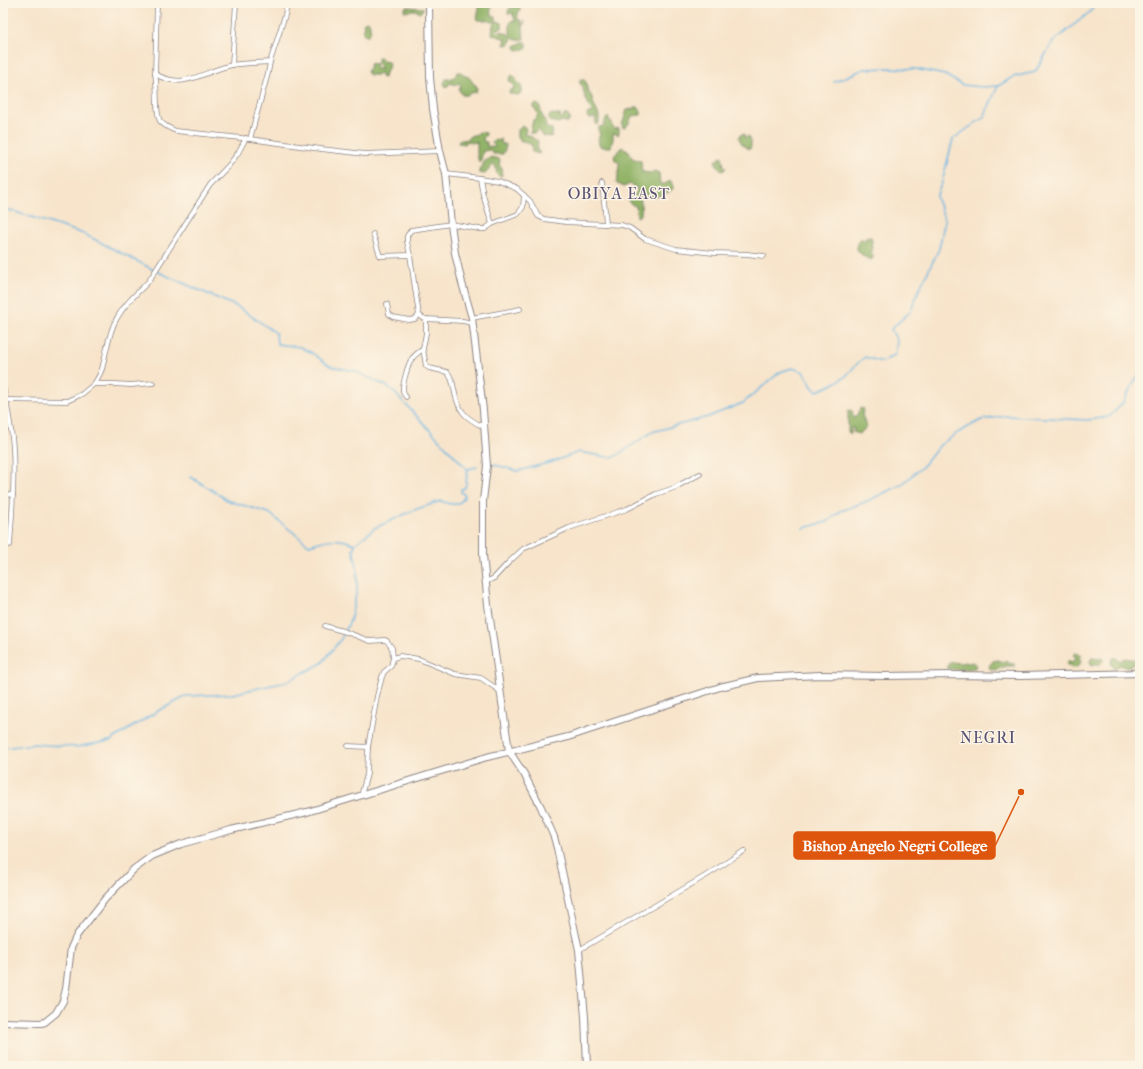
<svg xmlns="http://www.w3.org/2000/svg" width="1143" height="1069" font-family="'IM FELL French Canon',serif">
	<rect width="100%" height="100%" fill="#fcf5e5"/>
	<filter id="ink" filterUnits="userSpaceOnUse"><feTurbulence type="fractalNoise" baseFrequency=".025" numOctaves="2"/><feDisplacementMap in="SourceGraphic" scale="8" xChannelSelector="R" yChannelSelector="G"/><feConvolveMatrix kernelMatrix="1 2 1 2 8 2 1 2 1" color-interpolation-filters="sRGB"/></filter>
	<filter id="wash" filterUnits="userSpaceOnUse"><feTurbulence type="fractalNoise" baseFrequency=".012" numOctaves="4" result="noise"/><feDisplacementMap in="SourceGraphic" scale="16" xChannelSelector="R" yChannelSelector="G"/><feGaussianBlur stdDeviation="0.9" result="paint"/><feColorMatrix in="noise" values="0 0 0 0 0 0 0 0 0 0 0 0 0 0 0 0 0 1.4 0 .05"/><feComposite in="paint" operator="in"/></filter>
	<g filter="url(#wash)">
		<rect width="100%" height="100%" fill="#f7e4cb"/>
		<g fill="#92b367" stroke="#5a6a51">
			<path d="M479,3H493C491,9 488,14 496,17V20L493,22H490L488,20H477L479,7Z"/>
			<path d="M516,3H523L520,7V10C518,13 517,16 518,20H521L522,25L525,21L523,28L524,39C519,41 516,40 512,38L509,44L504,45L506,39L503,38L492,34L493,25L496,21H498L502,23V28L496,30L498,33L503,31L504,33H507L509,36L510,35V24L512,20L515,21V20L513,15L514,13L508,14V11L510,8H513L517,5Z"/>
			<path d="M408,7L424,8L420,13C418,12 416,10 413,10C409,10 409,13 404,11L405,8Z"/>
			<polygon points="366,21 369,22 370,24 370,27 371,32 367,36 363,33 363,30 364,27 363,23"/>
			<polygon points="523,42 526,42 527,44 527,47 524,49 517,50 515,48 515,46"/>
			<polygon points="378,58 381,58 384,62 387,61 389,63 388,70 385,73 384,78 381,77 381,73 378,74 376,75 369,75 367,72 371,63 376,64 375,67 377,69 381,69 378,64"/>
			<path d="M458,72H461L465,76C471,76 471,83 476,85L477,89L476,92L470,93L467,95H462L459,90L461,85L459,83L456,85L450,83L447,87L445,86L444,83L446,79C452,79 455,77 458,72Z"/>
			<path d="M512,75L516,78V81C521,84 524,89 520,94L517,95L515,94H510L509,92L510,90L514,89L513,84L509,81L510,77Z"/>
			<polygon points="580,79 584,80 586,82 587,89 593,99 593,102 599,116 599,123 596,125 595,117 592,118 588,118 587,115 588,113 593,113 585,97 582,85 580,84"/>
			<path d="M537,104L540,106C540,115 546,119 546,128L552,129C553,132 553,134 551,137L542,136L538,130L535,133H530L533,120C540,117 538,112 534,108V105Z"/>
			<path d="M634,107H638L641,111V115L632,116C630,121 628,127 623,128L622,124C625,120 624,115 627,110L633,109Z"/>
			<polygon points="552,114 560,115 561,118 563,118 564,115 567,115 570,117 569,121 568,123 563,121 558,123 550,121 549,119 549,116"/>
			<path d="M608,117L609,120L612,122V126L615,129L619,128V133L618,135L614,133L613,135V139L611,147H602L599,145C598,141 598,139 600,134C598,132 598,130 599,127L603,126L605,123V120Z"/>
			<polygon points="522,126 525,127 526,131 524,134 531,136 532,138 538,141 537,152 540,152 539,154 532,152 532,145 524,141 520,141 520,138 518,137 518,130"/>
			<polygon points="479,132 486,133 486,135 483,138 484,142 487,142 487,147 491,146 494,147 495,146 492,143 493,141 495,140 497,141 500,139 501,141 502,144 505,144 506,147 503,154 493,154 491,150 483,151 481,160 479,162 477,156 477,142 471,143 468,141 465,144 458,143 458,141 467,139 470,136 477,134"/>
			<path d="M742,134H744L745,138L749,136C751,140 752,145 750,149C745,148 739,142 739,136Z"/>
			<path d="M622,147L629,152L632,158L641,161L642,172L651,173L654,171L659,173L660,184H665L670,180L673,185V189C664,195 656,199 646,195L644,193L641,194C640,202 642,208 641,215L637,217L636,206C632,205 630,204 628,199C633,197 637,194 637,188L630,184L624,187L616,183C618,180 619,167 619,162L615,160L614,156Z"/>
			<polygon points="722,156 724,166 726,168 724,170 722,171 715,162 716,160 719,160 720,157"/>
			<path d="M491,157L494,158H497L500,160L499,165L501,167L502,176H499C495,173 497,167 494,164L485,174L479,173C479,169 483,167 484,162Z"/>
			<path d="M866,237H871L872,241L871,245C874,249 871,250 871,254L873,255V258L871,260C862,256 851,249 860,239H863L865,242Z"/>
			<polygon points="861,408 864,409 862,415 867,427 859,434 853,432 854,428 851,428 851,434 848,432 848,411 851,410 853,412 852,416 853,417 856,417 859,410"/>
			<path d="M1075,653L1080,654L1081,656L1079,658L1081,660C1080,666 1079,667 1073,668L1069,665H1067L1066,663L1069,660L1071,662L1076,659L1077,658L1073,655Z"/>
			<polygon points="1092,658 1100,659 1103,658 1103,661 1099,665 1097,663 1094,666 1091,665 1090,661"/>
			<polygon points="1113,658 1116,658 1120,661 1122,659 1124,659 1126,658 1138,660 1139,662 1137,666 1133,664 1126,668 1121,665 1114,668 1112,665 1111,661"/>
			<path d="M998,660L1003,662L1006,660L1009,663L1012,662L1016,666C1014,666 1011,666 1009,666C1002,666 998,672 990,669L989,666L993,661Z"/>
			<polygon points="951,662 962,663 965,662 969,663 972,662 976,664 975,668 960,670 949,669 947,666 949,663"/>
		</g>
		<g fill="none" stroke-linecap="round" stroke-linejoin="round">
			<g stroke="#69b5e2" stroke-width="1.5">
				<polyline points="834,82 864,69 889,68 915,69 945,75 962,85 982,87 998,86"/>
				<polyline points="3,208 84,234 156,271 210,295 238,307 276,333 277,344 300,347 312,353 330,366 355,371 390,388 467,469"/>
				<path d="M492,464L518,471L552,462L579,452L613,458L652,432L708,417L743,403L780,372L792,368L802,371L809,380L811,385L816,391C825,389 840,381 847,375C853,368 857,363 865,357L882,362L895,355L897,341L891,329L911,311L915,298L939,249L945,220L936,197L942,182L953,139L984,117L998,86L1013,77L1035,72L1053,42L1091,11L1095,3"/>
				<path d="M191,477L229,501L269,513L309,545C328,539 336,537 355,544"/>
				<polyline points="803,528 827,522 841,511 865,502 901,485 923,466 940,445 959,432 981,420 1006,416 1088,420 1109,417 1122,404 1140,372"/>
				<path d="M3,748L33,744L76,747L110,741L156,712L187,696L232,694L286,682L322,663L341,639L350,621L357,590V565L353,550L355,544L375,528L414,510L441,501L450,504H458L463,499L465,495L461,492V489L465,488C467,482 466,476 468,469L477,467"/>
			</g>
		</g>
	</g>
	<g filter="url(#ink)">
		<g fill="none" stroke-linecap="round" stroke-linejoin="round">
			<defs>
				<g id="street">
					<path d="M157,3L155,74C158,86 155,113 160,121C164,126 171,129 176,131L250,139L321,149L365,154L440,151"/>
					<polyline points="232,65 236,3"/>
					<path d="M155,74C185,91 203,71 232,65C245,63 257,63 270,62L285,15L287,3"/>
					<polyline points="250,139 268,73 270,62"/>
					<polyline points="446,174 480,178 498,181 517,189 530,201 538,216 544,219 566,222 622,225 630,228 645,239 676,249 714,253 747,254 764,256"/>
					<polyline points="480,178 483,195 492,224"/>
					<polyline points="602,183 605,211 606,224"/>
					<polyline points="373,234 380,256 410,255"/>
					<polyline points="387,304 389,314 393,317 409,320 415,319 419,315"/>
					<polyline points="472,318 520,309"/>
					<path d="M426,319V333L423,349L426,366L429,368L447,372C452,377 453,383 454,389C458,411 465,418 484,427"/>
					<polyline points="472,323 463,321 426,319 423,318 419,315 410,255 407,242 407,236 411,230 451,224 479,229 485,229 492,224 518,214 523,207 524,195"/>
					<path d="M94,384C98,378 102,372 103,365C107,349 109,331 117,318C122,309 129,301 136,294C142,287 148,284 152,276L210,185L229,165L238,153L246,138"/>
					<path d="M3,385C7,406 12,428 13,449C15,481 12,513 10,545"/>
					<path d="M406,397C404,394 403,393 403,391C402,385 408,365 411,360C414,355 419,352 423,349"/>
					<polyline points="6,400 67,401 82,394 94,384 114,384 131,385 153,383"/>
					<polyline points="3,494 13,495"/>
					<polyline points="486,582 494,578 509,562 523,549 569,528 627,509 656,494 674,488 700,474"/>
					<polyline points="325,626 346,632 370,641 385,640 387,641 392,648 393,658 391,666 384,672 382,677 377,696 368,747 367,774 361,796"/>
					<polyline points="393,658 400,656 419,659 455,674 481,678 500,691"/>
					<polyline points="348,746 368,747"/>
					<polyline points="579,950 707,875 744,851"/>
				</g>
				<g id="secondary">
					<polyline points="429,3 430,77 433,109 440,151 446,174 451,224 455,253 462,283 472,318 483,410 487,466 483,501 483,555 488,605 509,751 524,774 541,807 554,837 557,848 579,950 585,1017 587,1066"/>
					<polyline points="3,1022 41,1023 45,1022 56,1013 63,1001 66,989 71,948 77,935 105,899 134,869 152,856 181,844 231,830 307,812 487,757 568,737 720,687 758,678 820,675 886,676 953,675 1021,676 1140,673"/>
				</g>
			</defs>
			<use href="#street" stroke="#8c8383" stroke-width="5.5"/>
			<use href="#secondary" stroke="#8c8383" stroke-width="8"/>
			<use href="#street" stroke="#fff" stroke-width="4"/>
			<use href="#secondary" stroke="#fff" stroke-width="6"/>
		</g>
	</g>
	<g text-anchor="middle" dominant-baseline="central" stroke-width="3" stroke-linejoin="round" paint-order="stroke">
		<g font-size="16" letter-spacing="1" fill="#595275" stroke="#fcf5e5">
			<text x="619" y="193">OBIYA EAST</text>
			<text x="988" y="737">NEGRI</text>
		</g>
	</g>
	<path fill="none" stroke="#de560e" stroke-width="1.5" d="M1021 792L995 846"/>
	<circle fill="#de560e" stroke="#fcf5e5" stroke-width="1.5" cx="1021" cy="792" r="4"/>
	<rect fill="#de560e" stroke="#de560e" stroke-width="1.5" x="794" y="832" width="201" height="27" rx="4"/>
	<g font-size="15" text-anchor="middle" font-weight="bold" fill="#fff">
		<text x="895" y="851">Bishop Angelo Negri College</text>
	</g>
	<rect width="1143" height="1069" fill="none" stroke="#fcf5e5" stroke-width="16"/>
</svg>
